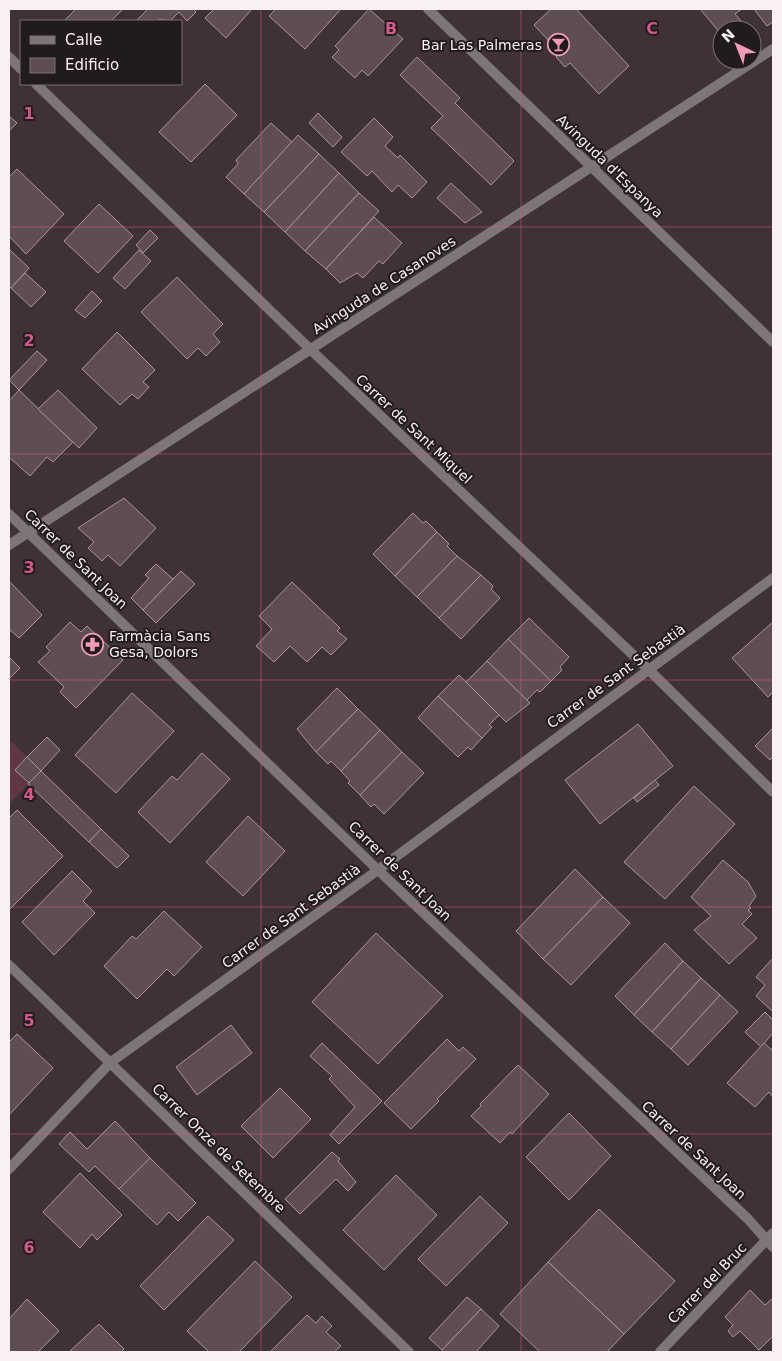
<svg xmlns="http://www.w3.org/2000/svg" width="782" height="1361" font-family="'DejaVu Sans',sans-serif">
	<rect width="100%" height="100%" fill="#403135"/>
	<polygon fill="#613745" points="9,739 27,757 15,770 29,783 9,804"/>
	<g fill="#5e4e52" stroke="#a8969b">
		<polygon points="76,9 123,9 111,21 64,21"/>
		<polygon points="148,9 193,9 196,12 187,21 179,12 170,21 159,19 157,21 136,21"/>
		<polygon points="214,9 252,9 226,38 205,18"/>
		<polygon points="276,9 341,9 305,49 269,16"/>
		<polygon points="369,9 403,39 368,76 362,70 355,78 332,57 339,50 335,46"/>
		<polygon points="551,9 576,9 629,66 599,94 570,63 565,67 556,57 560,53 534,25"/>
		<polygon points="700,9 742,9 735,14 741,21 727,30 722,30 721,34"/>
		<polygon points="754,9 773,9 773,22 767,26"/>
		<polygon points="417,57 460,98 455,103 514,161 491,185 431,128 443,116 400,75"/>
		<polygon points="205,84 237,115 191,162 159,132"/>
		<polygon points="318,113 342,137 333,147 309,123"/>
		<polygon points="9,116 17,123 9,131"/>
		<polygon points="374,118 393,137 385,146 398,158 400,155 427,182 412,198 398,185 392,192 372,171 367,176 341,152"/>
		<polygon points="271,123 292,142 244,194 226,177 238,164 236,160"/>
		<polygon points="298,135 319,154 264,212 244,194"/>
		<polygon points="319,154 339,173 285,232 264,212"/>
		<polygon points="17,169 64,214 26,254 9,236 9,177"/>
		<polygon points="339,173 359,193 305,251 285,232"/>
		<polygon points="451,183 482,212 465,223 437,198"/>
		<polygon points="359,193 379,211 326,269 305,251"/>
		<polygon points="99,204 133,236 98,273 64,241"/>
		<polygon points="374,217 402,243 383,264 379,261 363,278 357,273 340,283 326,269"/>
		<polygon points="150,230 158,238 143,253 136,245"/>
		<polygon points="9,249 29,268 11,288 9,286"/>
		<polygon points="139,250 151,261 125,289 113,278"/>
		<polygon points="25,273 46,292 31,307 11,288"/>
		<polygon points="177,277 223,324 213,334 220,342 206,356 198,348 187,359 141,312"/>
		<polygon points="92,291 102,301 85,318 75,310"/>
		<polygon points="117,332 155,370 143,382 149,387 138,399 132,394 120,405 82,369"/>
		<polygon points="37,351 47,360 19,390 9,380"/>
		<polygon points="19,390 73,442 53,462 47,457 30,476 9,457 9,401"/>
		<polygon points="58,390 97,428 79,448 38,409"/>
		<polygon points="124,498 156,528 120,566 108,555 102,561 88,548 94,542 78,528"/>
		<polygon points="413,513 423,523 426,521 437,532 395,576 373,554"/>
		<polygon points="437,532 449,544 447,546 457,556 417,597 395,576"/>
		<polygon points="457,556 481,575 439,618 417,597"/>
		<polygon points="156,564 173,579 143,610 131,598 149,578 145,575"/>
		<polygon points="181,571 195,584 156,623 143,610"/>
		<polygon points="481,575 493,586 491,589 500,598 461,639 439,618"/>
		<polygon points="9,581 42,615 19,638 9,629"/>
		<polygon points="292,582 340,628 337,631 347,639 331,655 322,647 307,662 290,646 274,662 256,646 272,629 259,616"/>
		<polygon points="529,618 569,657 560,667 562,670 551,681 508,639"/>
		<polygon points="70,622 81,632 87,626 123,660 76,708 60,692 64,687 38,662 50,651 46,647"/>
		<polygon points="773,622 773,692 768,697 732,658"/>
		<polygon points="508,639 551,681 540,692 537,690 527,700 487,661"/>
		<polygon points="9,657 20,668 9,679"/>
		<polygon points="487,661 530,703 506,722 466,682"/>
		<polygon points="459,675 499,715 489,725 492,727 482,738 438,696"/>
		<polygon points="337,688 358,709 316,752 297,729"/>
		<polygon points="132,693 174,731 116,793 75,755"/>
		<polygon points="438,696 482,738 471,750 468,747 458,757 418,718"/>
		<polygon points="358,709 380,730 341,771 331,761 328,764 316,752"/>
		<polygon points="638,724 673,766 600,824 565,780"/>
		<polygon points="773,728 773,756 770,760 755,746"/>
		<polygon points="380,730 402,752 360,795 348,783 350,781 341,771"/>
		<polygon points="47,737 60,750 41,771 27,757"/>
		<polygon points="402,752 424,773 384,814 374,804 371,807 360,795"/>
		<polygon points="202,753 230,779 170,843 138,812 172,776 177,780"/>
		<polygon points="27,757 41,771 29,783 15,770"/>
		<polygon points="41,771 101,829 89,842 28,784"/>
		<polygon points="655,780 659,785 637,802 634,798"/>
		<polygon points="694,786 735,824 665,899 624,862"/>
		<polygon points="17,810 63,856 9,910 9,818"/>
		<polygon points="248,816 285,851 243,896 206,862"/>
		<polygon points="101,829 129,856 117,868 89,842"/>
		<polygon points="723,860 748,882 756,896 749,906 751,908 748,910 752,914 742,924 757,938 729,964 694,930 711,916 691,897"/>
		<polygon points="575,869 603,897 543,959 516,931"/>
		<polygon points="72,871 92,891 83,901 95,913 54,955 22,922"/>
		<polygon points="603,897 630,923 571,985 543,959"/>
		<polygon points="164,911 202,947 174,976 167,969 137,999 104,966 132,936 136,939"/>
		<polygon points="376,933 443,996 378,1064 312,1002"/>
		<polygon points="665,943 683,961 634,1015 615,996"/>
		<polygon points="773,958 773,1012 756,996 765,985 756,977"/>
		<polygon points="683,961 701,978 652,1032 634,1015"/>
		<polygon points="701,978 720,995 671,1049 652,1032"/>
		<polygon points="720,995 738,1012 688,1065 671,1049"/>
		<polygon points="765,1012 773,1020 773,1033 761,1047 745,1032"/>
		<polygon points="231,1025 252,1053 197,1095 176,1067"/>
		<polygon points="17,1034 53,1068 9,1115 9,1042"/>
		<polygon points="447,1039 459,1051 463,1047 476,1059 437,1099 439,1101 411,1129 384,1103"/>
		<polygon points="322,1043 382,1101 339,1144 330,1135 355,1107 329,1079 332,1076 310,1056"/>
		<polygon points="764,1043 773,1051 773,1097 769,1092 755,1107 727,1083"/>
		<polygon points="518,1065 549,1094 512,1134 510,1132 500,1143 471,1116 481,1106 480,1104"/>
		<polygon points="280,1088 311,1119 273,1158 241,1126"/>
		<polygon points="569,1113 611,1156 569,1200 526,1157"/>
		<polygon points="115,1121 150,1158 119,1189 95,1166 89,1172 59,1144 70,1132 87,1149"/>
		<polygon points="332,1152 340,1159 338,1161 356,1182 348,1191 336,1179 300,1214 285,1199"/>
		<polygon points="150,1158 196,1203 178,1221 169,1212 157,1225 119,1189"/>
		<polygon points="80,1173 122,1215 97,1240 92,1234 80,1248 43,1212"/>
		<polygon points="396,1175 437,1215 384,1270 343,1230"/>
		<polygon points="480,1196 508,1223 446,1286 418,1259"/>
		<polygon points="599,1209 675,1281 624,1334 548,1262"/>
		<polygon points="208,1216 234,1240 164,1310 140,1286"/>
		<polygon points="255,1261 292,1297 239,1352 209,1352 187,1331"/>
		<polygon points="548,1262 624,1334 607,1352 540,1352 500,1314"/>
		<polygon points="750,1290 765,1305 773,1298 773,1336 759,1350 740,1331 733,1337 728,1331 733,1325 725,1317"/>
		<polygon points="467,1297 481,1309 442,1350 429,1338"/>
		<polygon points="27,1299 59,1331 38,1352 9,1352 9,1319"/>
		<polygon points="481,1309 499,1326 476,1352 444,1352 442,1350"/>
		<polygon points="307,1315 316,1323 322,1316 332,1326 326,1332 341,1346 334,1352 270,1352"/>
		<polygon points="99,1324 124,1349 121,1352 69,1352"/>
	</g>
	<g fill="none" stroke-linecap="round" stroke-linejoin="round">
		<g stroke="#7d7577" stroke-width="10">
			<polyline points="428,9 773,342"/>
			<polyline points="9,57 21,69"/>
			<polyline points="36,84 311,350 648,669 773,792"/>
			<polyline points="9,514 378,870 748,1219 773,1247"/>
			<polyline points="9,545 773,49"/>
			<polyline points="9,965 409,1352"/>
			<polyline points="9,1169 111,1062 378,870 773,578"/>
			<polyline points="660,1352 773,1233"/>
		</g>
	</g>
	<path fill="none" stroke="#d35989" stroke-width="1" stroke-opacity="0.55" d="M261,9V1352M521,9V1352M9,227H773M9,454H773M9,680H773M9,907H773M9,1134H773"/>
	<defs>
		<symbol id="bar-ring" viewBox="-11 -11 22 22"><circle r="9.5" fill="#221b1d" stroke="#f09ab5" stroke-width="1.5"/><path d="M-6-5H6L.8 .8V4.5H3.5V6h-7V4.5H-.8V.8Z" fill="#f09ab5"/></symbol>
		<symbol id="pharmacy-ring" viewBox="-11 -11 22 22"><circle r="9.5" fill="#221b1d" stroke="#f09ab5" stroke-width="1.5"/><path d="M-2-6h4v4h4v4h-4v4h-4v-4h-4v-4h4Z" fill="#f09ab5"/></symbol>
	</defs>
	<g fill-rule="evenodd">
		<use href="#bar-ring" x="546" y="32" width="25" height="25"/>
		<use href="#pharmacy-ring" x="80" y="632" width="25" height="25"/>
	</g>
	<g text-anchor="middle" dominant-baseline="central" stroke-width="4" stroke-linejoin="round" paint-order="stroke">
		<g font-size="14" fill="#faf0f3" stroke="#221b1d" text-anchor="end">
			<text x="542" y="45">Bar Las Palmeras</text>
			<text x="109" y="636" text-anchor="start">Farmàcia Sans<tspan x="109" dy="16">Gesa, Dolors</tspan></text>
		</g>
		<g font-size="14" fill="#faf0f3" stroke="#221b1d">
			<text transform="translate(610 166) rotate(44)">Avinguda d'Espanya</text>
			<text transform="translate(384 285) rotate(-33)">Avinguda de Casanoves</text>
			<text transform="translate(414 429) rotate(43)">Carrer de Sant Miquel</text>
			<text transform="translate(76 559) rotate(44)">Carrer de Sant Joan</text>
			<text transform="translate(616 676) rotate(-36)">Carrer de Sant Sebastià</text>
			<text transform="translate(400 871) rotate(44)">Carrer de Sant Joan</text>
			<text transform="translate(291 916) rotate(-36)">Carrer de Sant Sebastià</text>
			<text transform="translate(219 1148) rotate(44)">Carrer Onze de Setembre</text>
			<text transform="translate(694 1150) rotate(43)">Carrer de Sant Joan</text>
			<text transform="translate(707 1283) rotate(-46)">Carrer del Bruc</text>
		</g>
	</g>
	<g font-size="16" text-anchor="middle" font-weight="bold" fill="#d35989" stroke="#221b1d" stroke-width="4" stroke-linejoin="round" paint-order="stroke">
		<text x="391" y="34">B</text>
		<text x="652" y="34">C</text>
		<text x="29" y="119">1</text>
		<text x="29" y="346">2</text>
		<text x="29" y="573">3</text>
		<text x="29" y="800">4</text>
		<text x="29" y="1026">5</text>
		<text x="29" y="1253">6</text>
	</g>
	<rect width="782" height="1361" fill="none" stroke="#faf0f3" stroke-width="20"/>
	<rect x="20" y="20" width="162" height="65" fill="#221b1d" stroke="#787073"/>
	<rect x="30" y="36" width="25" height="8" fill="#7d7577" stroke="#787073"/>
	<text x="65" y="45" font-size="15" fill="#faf0f3">Calle</text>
	<rect x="30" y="58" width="25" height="15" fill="#5e4e52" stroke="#787073"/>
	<text x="65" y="70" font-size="15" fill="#faf0f3">Edificio</text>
	<g transform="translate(737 45) rotate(317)"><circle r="24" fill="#221b1d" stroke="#787073"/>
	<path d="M0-4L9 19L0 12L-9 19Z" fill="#f09ab5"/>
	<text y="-8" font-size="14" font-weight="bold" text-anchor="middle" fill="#faf0f3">N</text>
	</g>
</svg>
